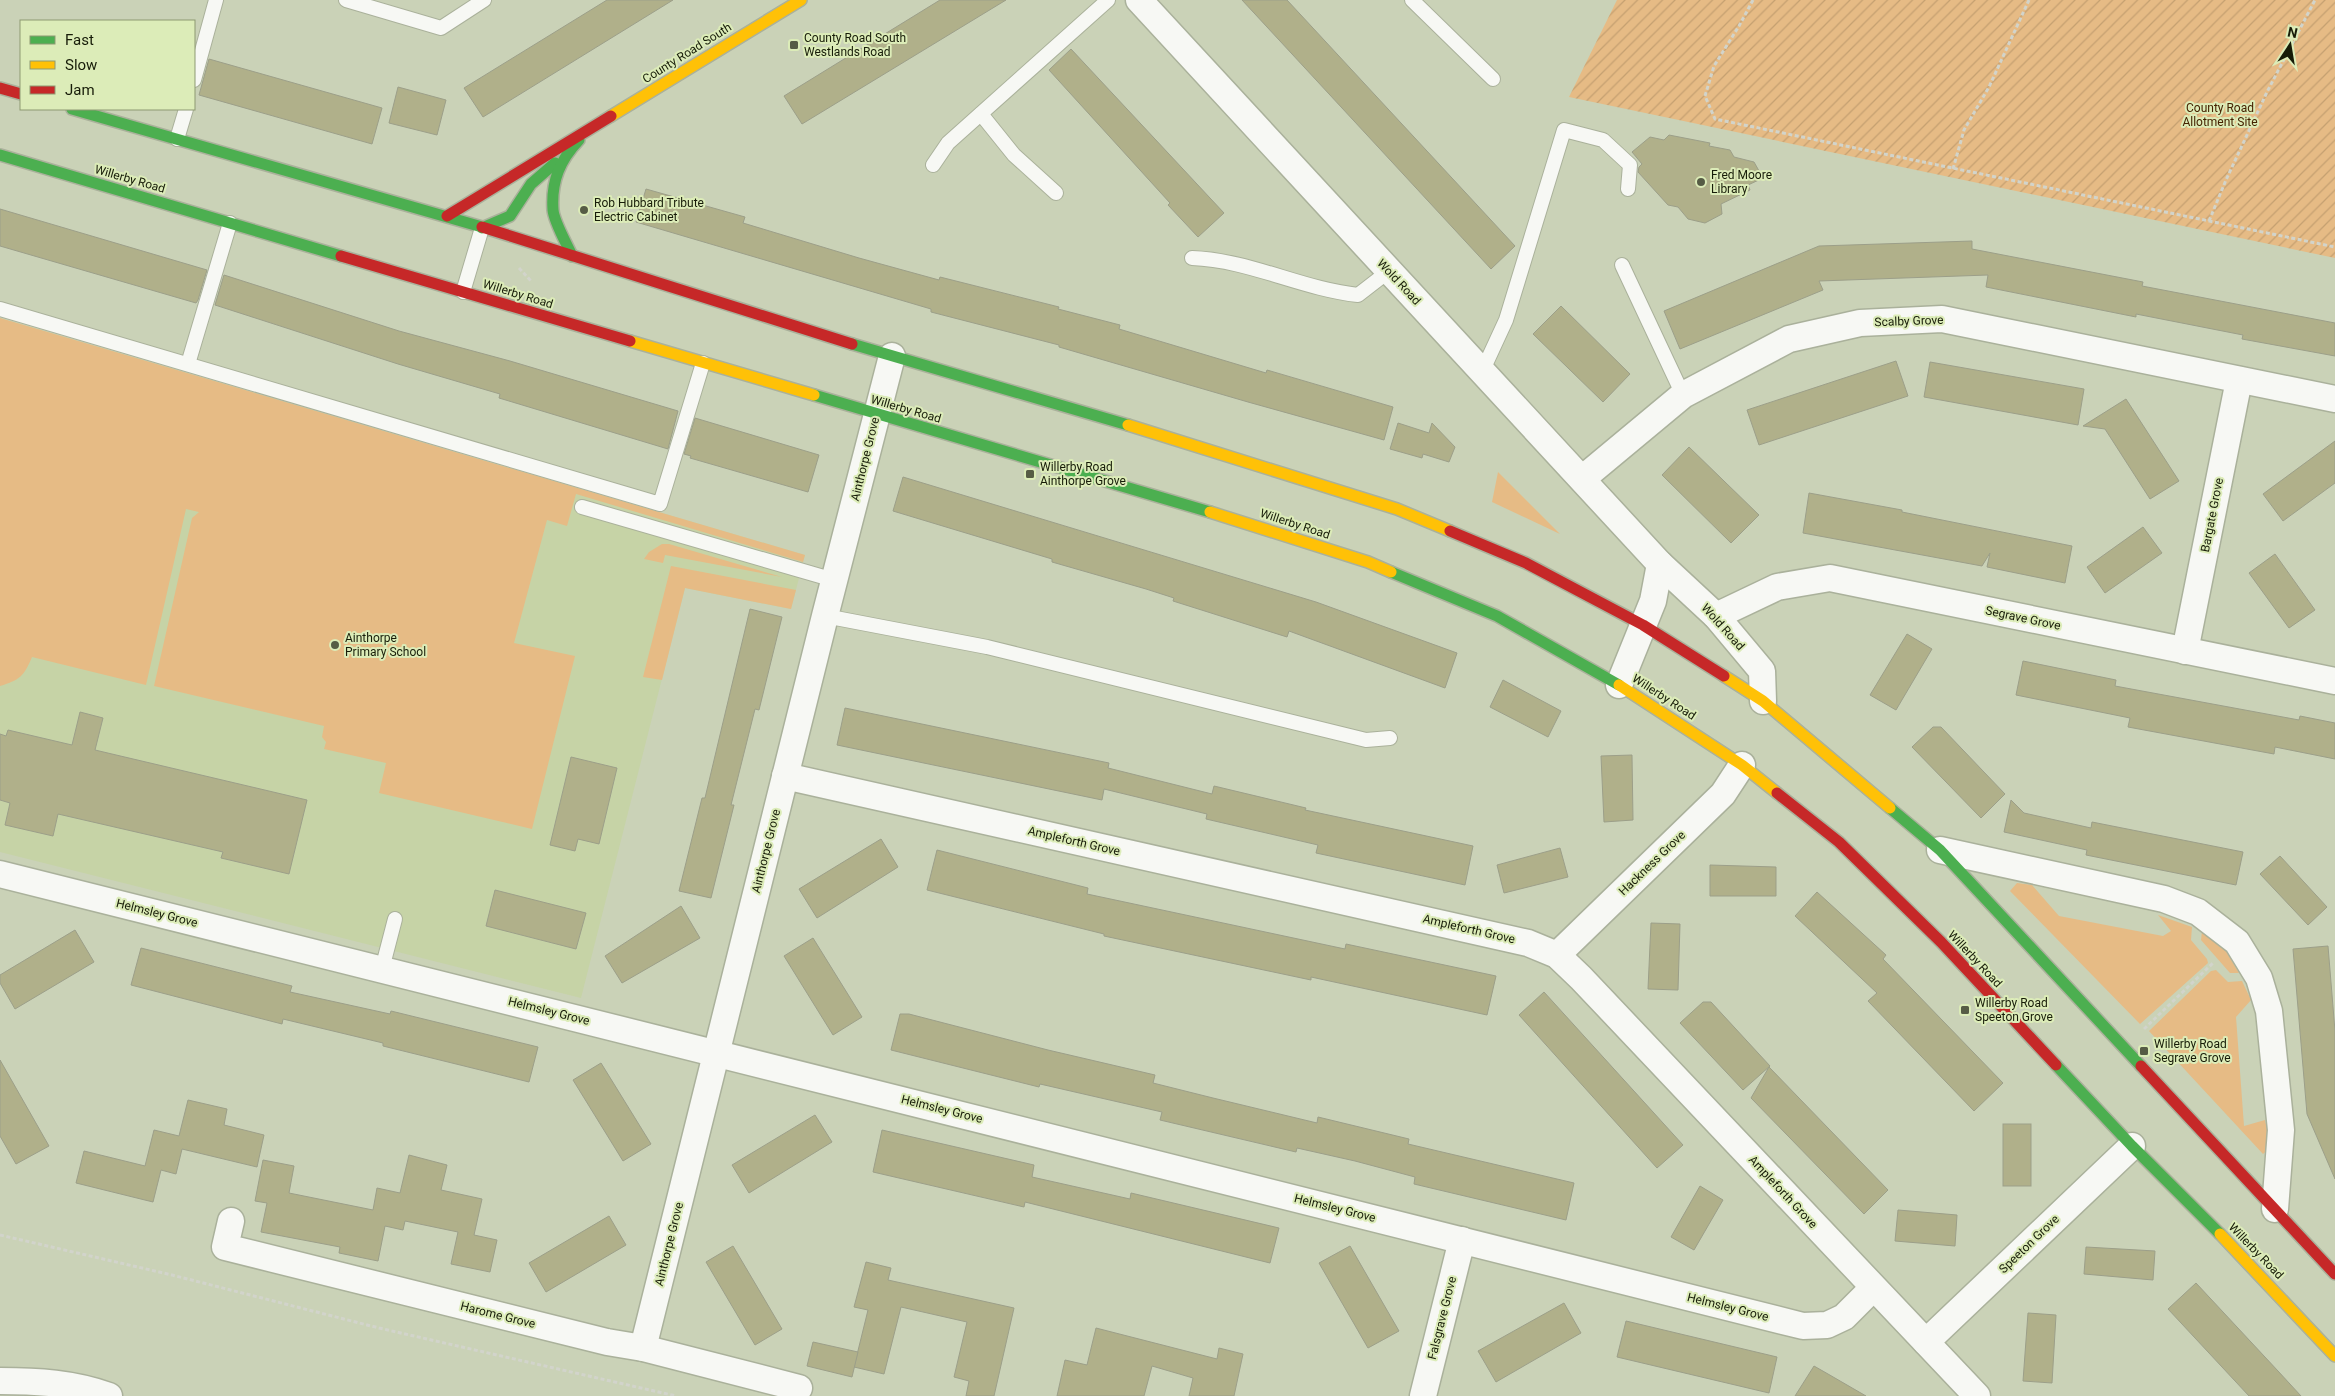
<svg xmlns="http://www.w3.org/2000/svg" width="2335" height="1396" font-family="Roboto,sans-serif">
	<defs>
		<pattern id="garden-furrows" width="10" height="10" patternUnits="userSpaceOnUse" patternTransform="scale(1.25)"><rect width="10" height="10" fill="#e6bb85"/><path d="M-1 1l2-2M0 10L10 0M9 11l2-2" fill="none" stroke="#c5a071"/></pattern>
	</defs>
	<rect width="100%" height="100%" fill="#cad2b7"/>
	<polygon fill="#c6d3a6" points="0,318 805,555 791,609 685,588 581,998 0,852"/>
	<g fill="#e6bb85">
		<path d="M0,318L805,555L803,562L576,494L567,526L547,520L514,643L575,656L532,829L379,793L386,763L324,749L326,742L322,737L324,726L154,686L192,518L199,512L186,509L146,685L32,657C24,676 20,680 0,686Z"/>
		<polygon points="1498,472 1560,534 1492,502"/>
		<polygon points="662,544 669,544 782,577 665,555 663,563 644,559 649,552"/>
		<polygon points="671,566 796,590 791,609 685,588 662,680 643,677"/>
		<polygon points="2017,883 2032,885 2059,916 2163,936 2171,931 2158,915 2192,927 2191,940 2207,959 2208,963 2140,1024 2010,891"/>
		<polygon points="2202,931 2220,947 2223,946 2239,973 2230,973 2201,940"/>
		<path d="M2216,970L2228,982L2242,981L2251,1000L2236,1017L2244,1126L2265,1120C2267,1131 2274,1147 2263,1154L2149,1031L2211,971Z"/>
	</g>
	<polygon fill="url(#garden-furrows)" points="1617,0 2335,0 2335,258 1569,97"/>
	<g fill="#b0b08a" stroke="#9c9f89">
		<polygon points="607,0 673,0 483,117 464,88"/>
		<polygon points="940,0 1006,0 802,124 784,96"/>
		<polygon points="1242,0 1287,0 1515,246 1491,269"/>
		<polygon points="1071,49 1224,213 1198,237 1168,205 1170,203 1049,70"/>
		<polygon points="209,59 382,108 372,144 199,95"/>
		<polygon points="398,87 446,100 437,135 389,123"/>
		<polygon points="1669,135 1710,143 1709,146 1730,150 1734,157 1754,162 1763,178 1748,185 1750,190 1721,204 1722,214 1705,223 1688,219 1678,207 1668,205 1638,172 1639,167 1642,164 1632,152 1650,137 1664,140"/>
		<polygon points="646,189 745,217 743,223 859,258 939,280 940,277 1059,307 1058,309 1120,325 1119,329 1266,373 1267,370 1393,407 1384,440 1248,402 1059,347 1059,345 931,312 931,309 636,222"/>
		<polygon points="0,209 207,270 198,300 196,303 0,246"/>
		<polygon points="1972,241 1972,249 2143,282 2142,286 2335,323 2335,356 2242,339 2243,335 2136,314 2136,317 1986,287 1988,275 1819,281 1823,290 1680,349 1664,311 1819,246"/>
		<polygon points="224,275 399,331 510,361 678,411 668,449 499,398 500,394 398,364 215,305"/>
		<polygon points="1561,306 1630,374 1603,402 1533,334"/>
		<polygon points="1896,361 1908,396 1759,445 1747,410"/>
		<polygon points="1930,362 2084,389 2078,425 1924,397"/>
		<polygon points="2126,399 2179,481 2150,499 2105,429 2083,426"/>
		<polygon points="695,418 819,455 808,492 690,458 691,456 684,454"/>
		<polygon points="1398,423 1429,433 1432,423 1455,447 1449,462 1423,454 1422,458 1390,449"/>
		<polygon points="2335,441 2335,483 2283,521 2263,494"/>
		<polygon points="1689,447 1759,515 1731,543 1662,475"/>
		<polygon points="903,477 1316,602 1457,653 1445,688 1289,631 1287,637 1173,601 1174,598 1146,589 1052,562 1052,559 893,511"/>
		<polygon points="1809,493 1902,510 1902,512 2072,546 2065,583 1987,567 1990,553 1982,566 1803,533"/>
		<polygon points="2143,527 2162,553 2105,593 2087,567"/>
		<polygon points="2275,554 2315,610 2289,628 2249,573"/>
		<polygon points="750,609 782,617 759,710 755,709 731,805 734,805 711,898 679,891 702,798 705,798"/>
		<polygon points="1907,634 1932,649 1896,710 1870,695"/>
		<polygon points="2023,661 2116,680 2115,686 2299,720 2300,716 2335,723 2335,759 2275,747 2274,754 2128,727 2130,718 2016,695"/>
		<polygon points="1503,680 1561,711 1548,737 1490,707"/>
		<polygon points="845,708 1109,763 1108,768 1212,794 1214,786 1306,808 1305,810 1473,846 1465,885 1316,853 1318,845 1206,819 1207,814 1104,789 1102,800 837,745"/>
		<polygon points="80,712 103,718 95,750 307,800 289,874 221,858 223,852 58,814 53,836 5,825 10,803 0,800 0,734 6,736 8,730 72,745"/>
		<polygon points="1933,727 1941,727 2005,794 1981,818 1912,747"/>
		<polygon points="1632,755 1633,820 1604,822 1601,756"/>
		<polygon points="571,757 617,768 599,844 578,839 575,851 550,845"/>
		<polygon points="2011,800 2024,813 2091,828 2092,822 2243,852 2236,885 2086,855 2087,850 2004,832"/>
		<polygon points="881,839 898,867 817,918 799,889"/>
		<polygon points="1560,848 1568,877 1504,893 1497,865"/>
		<polygon points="937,850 1088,888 1087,894 1345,949 1346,944 1496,976 1487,1015 1311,977 1311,980 1104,936 1104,934 927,890"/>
		<polygon points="2280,856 2327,907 2308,925 2260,874"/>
		<polygon points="1710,865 1776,867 1776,896 1710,896"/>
		<polygon points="495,890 586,913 576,949 486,926"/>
		<polygon points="1817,892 1886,955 1883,959 2003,1083 1974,1111 1868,1001 1877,993 1795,916"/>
		<polygon points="681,906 700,938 622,983 605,956"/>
		<polygon points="1651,923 1680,924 1678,990 1648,989"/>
		<polygon points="75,930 94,962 15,1009 0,983 0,975"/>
		<polygon points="813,938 862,1017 833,1035 784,956"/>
		<polygon points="2328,946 2335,1031 2335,1179 2307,1114 2293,949"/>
		<polygon points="141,948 292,986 290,992 390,1014 391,1011 538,1047 529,1082 383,1046 383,1043 283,1019 282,1024 131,985"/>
		<polygon points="1544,992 1683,1145 1657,1168 1519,1015"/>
		<polygon points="1703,1002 1711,1002 1770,1066 1743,1090 1680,1023"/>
		<polygon points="900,1014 909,1014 1048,1050 1155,1075 1153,1083 1213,1098 1317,1123 1318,1117 1409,1139 1408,1144 1574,1183 1566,1220 1414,1184 1415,1177 1355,1161 1297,1148 1296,1152 1160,1120 1162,1112 1040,1084 1039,1087 891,1050"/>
		<polygon points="0,1060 49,1146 16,1164 0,1136"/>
		<polygon points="601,1063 651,1144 623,1161 573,1080"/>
		<polygon points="1769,1067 1888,1190 1864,1214 1751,1098"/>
		<polygon points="188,1100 227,1109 224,1125 264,1135 257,1167 182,1149 176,1174 161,1170 153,1202 76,1183 84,1151 145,1166 154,1130 179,1136"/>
		<polygon points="815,1115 832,1142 749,1193 732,1165"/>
		<rect x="2003" y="1124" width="28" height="62"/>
		<polygon points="882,1130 1034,1165 1032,1177 1130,1199 1131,1193 1279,1228 1270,1263 1025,1202 1024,1207 873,1172"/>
		<polygon points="409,1155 447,1165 441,1190 482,1199 474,1235 497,1240 490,1272 451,1264 458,1232 405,1221 403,1230 385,1226 378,1261 339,1253 340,1247 261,1232 267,1203 255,1201 263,1160 294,1166 289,1193 373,1210 377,1188 400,1193"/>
		<polygon points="1700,1186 1723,1200 1694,1250 1671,1237"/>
		<polygon points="1898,1210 1957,1215 1955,1246 1895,1241"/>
		<polygon points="609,1216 626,1245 546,1292 529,1263"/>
		<polygon points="733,1246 782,1329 755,1345 706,1262"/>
		<polygon points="1350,1246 1399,1331 1368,1348 1319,1263"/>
		<polygon points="2086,1247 2155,1251 2153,1280 2084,1274"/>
		<polygon points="866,1262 891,1268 888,1280 1014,1308 994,1396 966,1396 969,1381 954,1377 967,1322 901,1307 884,1374 854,1367 868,1310 854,1307"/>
		<polygon points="2196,1283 2278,1371 2301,1396 2249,1396 2168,1309"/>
		<polygon points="1564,1303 1581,1333 1496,1382 1478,1351"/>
		<polygon points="2028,1313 2056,1315 2052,1383 2023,1381"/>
		<polygon points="1626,1321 1777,1357 1769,1393 1617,1357"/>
		<polygon points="1096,1328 1217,1359 1219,1348 1243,1354 1234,1396 1189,1396 1193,1378 1152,1366 1144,1396 1057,1396 1065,1360 1087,1365"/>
		<polygon points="813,1342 858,1352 852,1377 807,1366"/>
		<polygon points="1814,1366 1828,1374 1866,1396 1795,1396"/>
	</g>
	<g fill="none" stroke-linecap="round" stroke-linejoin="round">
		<defs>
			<g id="lane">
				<polyline points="346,0 441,28 484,0"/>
				<polyline points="1412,0 1493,79"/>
				<polyline points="194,80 216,0"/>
				<polyline points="981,114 1014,155 1056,193"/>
				<polyline points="177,139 186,109"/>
				<polyline points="933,165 948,143 1108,0"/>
				<path d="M1192,258C1249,260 1302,289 1358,295L1389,271"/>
				<polyline points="1622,265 1683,395"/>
				<polyline points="463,292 482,228"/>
				<polyline points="0,309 660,504 703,363"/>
				<polyline points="188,364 230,223"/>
				<polyline points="1482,372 1506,320 1564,130 1603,140 1630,165 1628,189"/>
				<polyline points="582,507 834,580"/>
				<polyline points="825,616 987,647 1366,740 1390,738"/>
				<polyline points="382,969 395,919"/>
			</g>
			<g id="street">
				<polyline points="1139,0 1660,564 1716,616 1762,671 1763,701"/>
				<polyline points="1582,479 1683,395 1789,339 1860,323 1942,319 2335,399"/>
				<polyline points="1716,616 1777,587 1830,578 2335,681"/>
				<polyline points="2185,651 2239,380"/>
				<polyline points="1619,685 1653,601 1660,564"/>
				<polyline points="785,776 1528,943 1557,955 1581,978 1977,1396"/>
				<polyline points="1940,850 2164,899 2198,912 2237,942 2259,978 2269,1011 2281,1130 2275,1209"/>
				<polyline points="0,874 1803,1326 1827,1325 1844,1317 1873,1288"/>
				<polyline points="1557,955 1723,794 1742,765"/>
				<polyline points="231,1221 225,1247 607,1342 643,1348 799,1388"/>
				<polyline points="1926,1342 2132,1146"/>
				<polyline points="643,1348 825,616 892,356"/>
				<path d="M0,1381C37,1381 74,1383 109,1396"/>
				<polyline points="1423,1396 1462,1240"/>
			</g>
			<g id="fast">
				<polyline points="72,109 482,227"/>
				<polyline points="0,155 341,256"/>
				<polyline points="482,228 510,216 531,184 555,163"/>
				<path d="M572,256C567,244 554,222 553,210C551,181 560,160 579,140"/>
				<polyline points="852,344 1128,425"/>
				<polyline points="814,395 1210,512"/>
				<polyline points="1391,572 1497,616 1619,685"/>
				<polyline points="1890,808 1940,850 2141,1066"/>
				<polyline points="2056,1065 2132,1146 2220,1234"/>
			</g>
			<g id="slow">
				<polyline points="611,116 801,0"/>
				<polyline points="630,341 814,395"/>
				<polyline points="1128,425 1397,509 1450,531"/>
				<polyline points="1210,512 1368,562 1391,572"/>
				<polyline points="1724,676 1763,701 1890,808"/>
				<polyline points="1619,685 1742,765 1777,793"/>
				<polyline points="2220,1234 2335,1356"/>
			</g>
			<g id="jam">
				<polyline points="0,88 21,94"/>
				<polyline points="447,216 611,116"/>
				<polyline points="482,227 852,344"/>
				<polyline points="341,256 630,341"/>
				<polyline points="1450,531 1526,563 1643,625 1724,676"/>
				<polyline points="1777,793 1839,842 1941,942 2056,1065"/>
				<polyline points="2141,1066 2335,1274"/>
			</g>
		</defs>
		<use href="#lane" stroke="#aab19b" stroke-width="16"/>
		<use href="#street" stroke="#aab19b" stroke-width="29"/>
		<use href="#fast" stroke="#aab19b" stroke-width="14"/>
		<use href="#slow" stroke="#aab19b" stroke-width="14"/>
		<use href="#jam" stroke="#aab19b" stroke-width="14"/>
		<g stroke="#d2d4cb" stroke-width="3" stroke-dasharray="4 2.5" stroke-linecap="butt">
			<polyline points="1753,0 1739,26 1714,66 1705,96 1715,119 2335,247"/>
			<polyline points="1953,169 1964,130 1989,87 2029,0"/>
			<polyline points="2209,221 2226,180 2267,92 2315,0"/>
			<polyline points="519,268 532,282"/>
			<polyline points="2144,1029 2214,962"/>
			<polyline points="0,1235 172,1275 379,1328 676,1396"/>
		</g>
		<use href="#lane" stroke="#f7f8f4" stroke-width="14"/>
		<use href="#street" stroke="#f7f8f4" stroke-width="26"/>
		<use href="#fast" stroke="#4caf50" stroke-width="11"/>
		<use href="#slow" stroke="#ffc107" stroke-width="11"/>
		<use href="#jam" stroke="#c62828" stroke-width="11"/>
	</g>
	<g fill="#565c45" stroke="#dcecb8" stroke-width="2">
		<rect x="789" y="40" width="10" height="10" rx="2.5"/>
		<circle cx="1701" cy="182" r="5"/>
		<circle cx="584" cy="210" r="5"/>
		<rect x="1025" y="469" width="10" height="10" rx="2.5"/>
		<circle cx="335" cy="645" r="5"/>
		<rect x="1960" y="1005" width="10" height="10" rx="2.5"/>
		<rect x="2139" y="1046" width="10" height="10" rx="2.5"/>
	</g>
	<g text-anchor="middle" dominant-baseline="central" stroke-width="4" stroke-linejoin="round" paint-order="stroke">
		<g font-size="12" fill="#171c08" stroke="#dcecb8" text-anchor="start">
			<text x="804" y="38">County Road South<tspan x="804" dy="14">Westlands Road</tspan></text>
			<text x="1711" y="175">Fred Moore<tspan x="1711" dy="14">Library</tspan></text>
			<text x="594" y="203">Rob Hubbard Tribute<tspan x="594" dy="14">Electric Cabinet</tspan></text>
			<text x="1040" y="467">Willerby Road<tspan x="1040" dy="14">Ainthorpe Grove</tspan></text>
			<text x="345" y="638">Ainthorpe<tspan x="345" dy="14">Primary School</tspan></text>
			<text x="1975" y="1003">Willerby Road<tspan x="1975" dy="14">Speeton Grove</tspan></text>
			<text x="2154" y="1044">Willerby Road<tspan x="2154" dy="14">Segrave Grove</tspan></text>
		</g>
		<g font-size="12" fill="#171c08" stroke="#dcecb8">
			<text transform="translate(687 53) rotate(-32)">County Road South</text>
			<text transform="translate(130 179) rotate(16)">Willerby Road</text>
			<text transform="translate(1399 282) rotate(47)">Wold Road</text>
			<text transform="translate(518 294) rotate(17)">Willerby Road</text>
			<text transform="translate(1909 321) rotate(-2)">Scalby Grove</text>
			<text transform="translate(906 409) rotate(16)">Willerby Road</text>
			<text transform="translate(865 459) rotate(-76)">Ainthorpe Grove</text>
			<text transform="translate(2212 515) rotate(-79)">Bargate Grove</text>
			<text transform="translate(1295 524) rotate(18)">Willerby Road</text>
			<text transform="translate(2023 618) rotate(12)">Segrave Grove</text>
			<text transform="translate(1723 627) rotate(48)">Wold Road</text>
			<text transform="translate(1664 697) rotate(33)">Willerby Road</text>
			<text transform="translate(1074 841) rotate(13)">Ampleforth Grove</text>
			<text transform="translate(766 851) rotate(-76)">Ainthorpe Grove</text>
			<text transform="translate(1652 863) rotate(-44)">Hackness Grove</text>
			<text transform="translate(157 913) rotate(14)">Helmsley Grove</text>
			<text transform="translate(1469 929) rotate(13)">Ampleforth Grove</text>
			<text transform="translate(1975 959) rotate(47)">Willerby Road</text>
			<text transform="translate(549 1011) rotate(14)">Helmsley Grove</text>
			<text transform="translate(942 1109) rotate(14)">Helmsley Grove</text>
			<text transform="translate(1783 1192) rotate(47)">Ampleforth Grove</text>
			<text transform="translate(1335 1208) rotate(14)">Helmsley Grove</text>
			<text transform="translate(669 1244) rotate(-76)">Ainthorpe Grove</text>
			<text transform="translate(2029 1244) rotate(-44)">Speeton Grove</text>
			<text transform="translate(2256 1251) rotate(46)">Willerby Road</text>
			<text transform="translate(1728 1307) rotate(14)">Helmsley Grove</text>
			<text transform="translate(498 1315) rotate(14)">Harome Grove</text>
			<text transform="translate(1442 1318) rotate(-76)">Falsgrave Grove</text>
		</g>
		<g font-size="12" fill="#452200" stroke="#dcecb8">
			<text x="2220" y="108">County Road<tspan x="2220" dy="14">Allotment Site</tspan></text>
		</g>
	</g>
	<rect x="20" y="20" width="175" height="90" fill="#dcecb8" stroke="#8d9972"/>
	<rect x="30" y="36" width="25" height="8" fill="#4caf50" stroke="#8d9972"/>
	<text x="65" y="45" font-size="15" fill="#171c08">Fast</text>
	<rect x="30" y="61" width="25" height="8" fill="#ffc107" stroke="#8d9972"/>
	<text x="65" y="70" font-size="15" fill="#171c08">Slow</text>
	<rect x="30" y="86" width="25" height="8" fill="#c62828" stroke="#8d9972"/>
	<text x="65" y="95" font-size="15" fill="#171c08">Jam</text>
	<g transform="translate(2290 45) rotate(12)" stroke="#dcecb8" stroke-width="4" paint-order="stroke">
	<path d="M0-4L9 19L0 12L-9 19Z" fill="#171c08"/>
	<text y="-8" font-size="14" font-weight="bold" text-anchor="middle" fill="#171c08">N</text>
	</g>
</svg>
